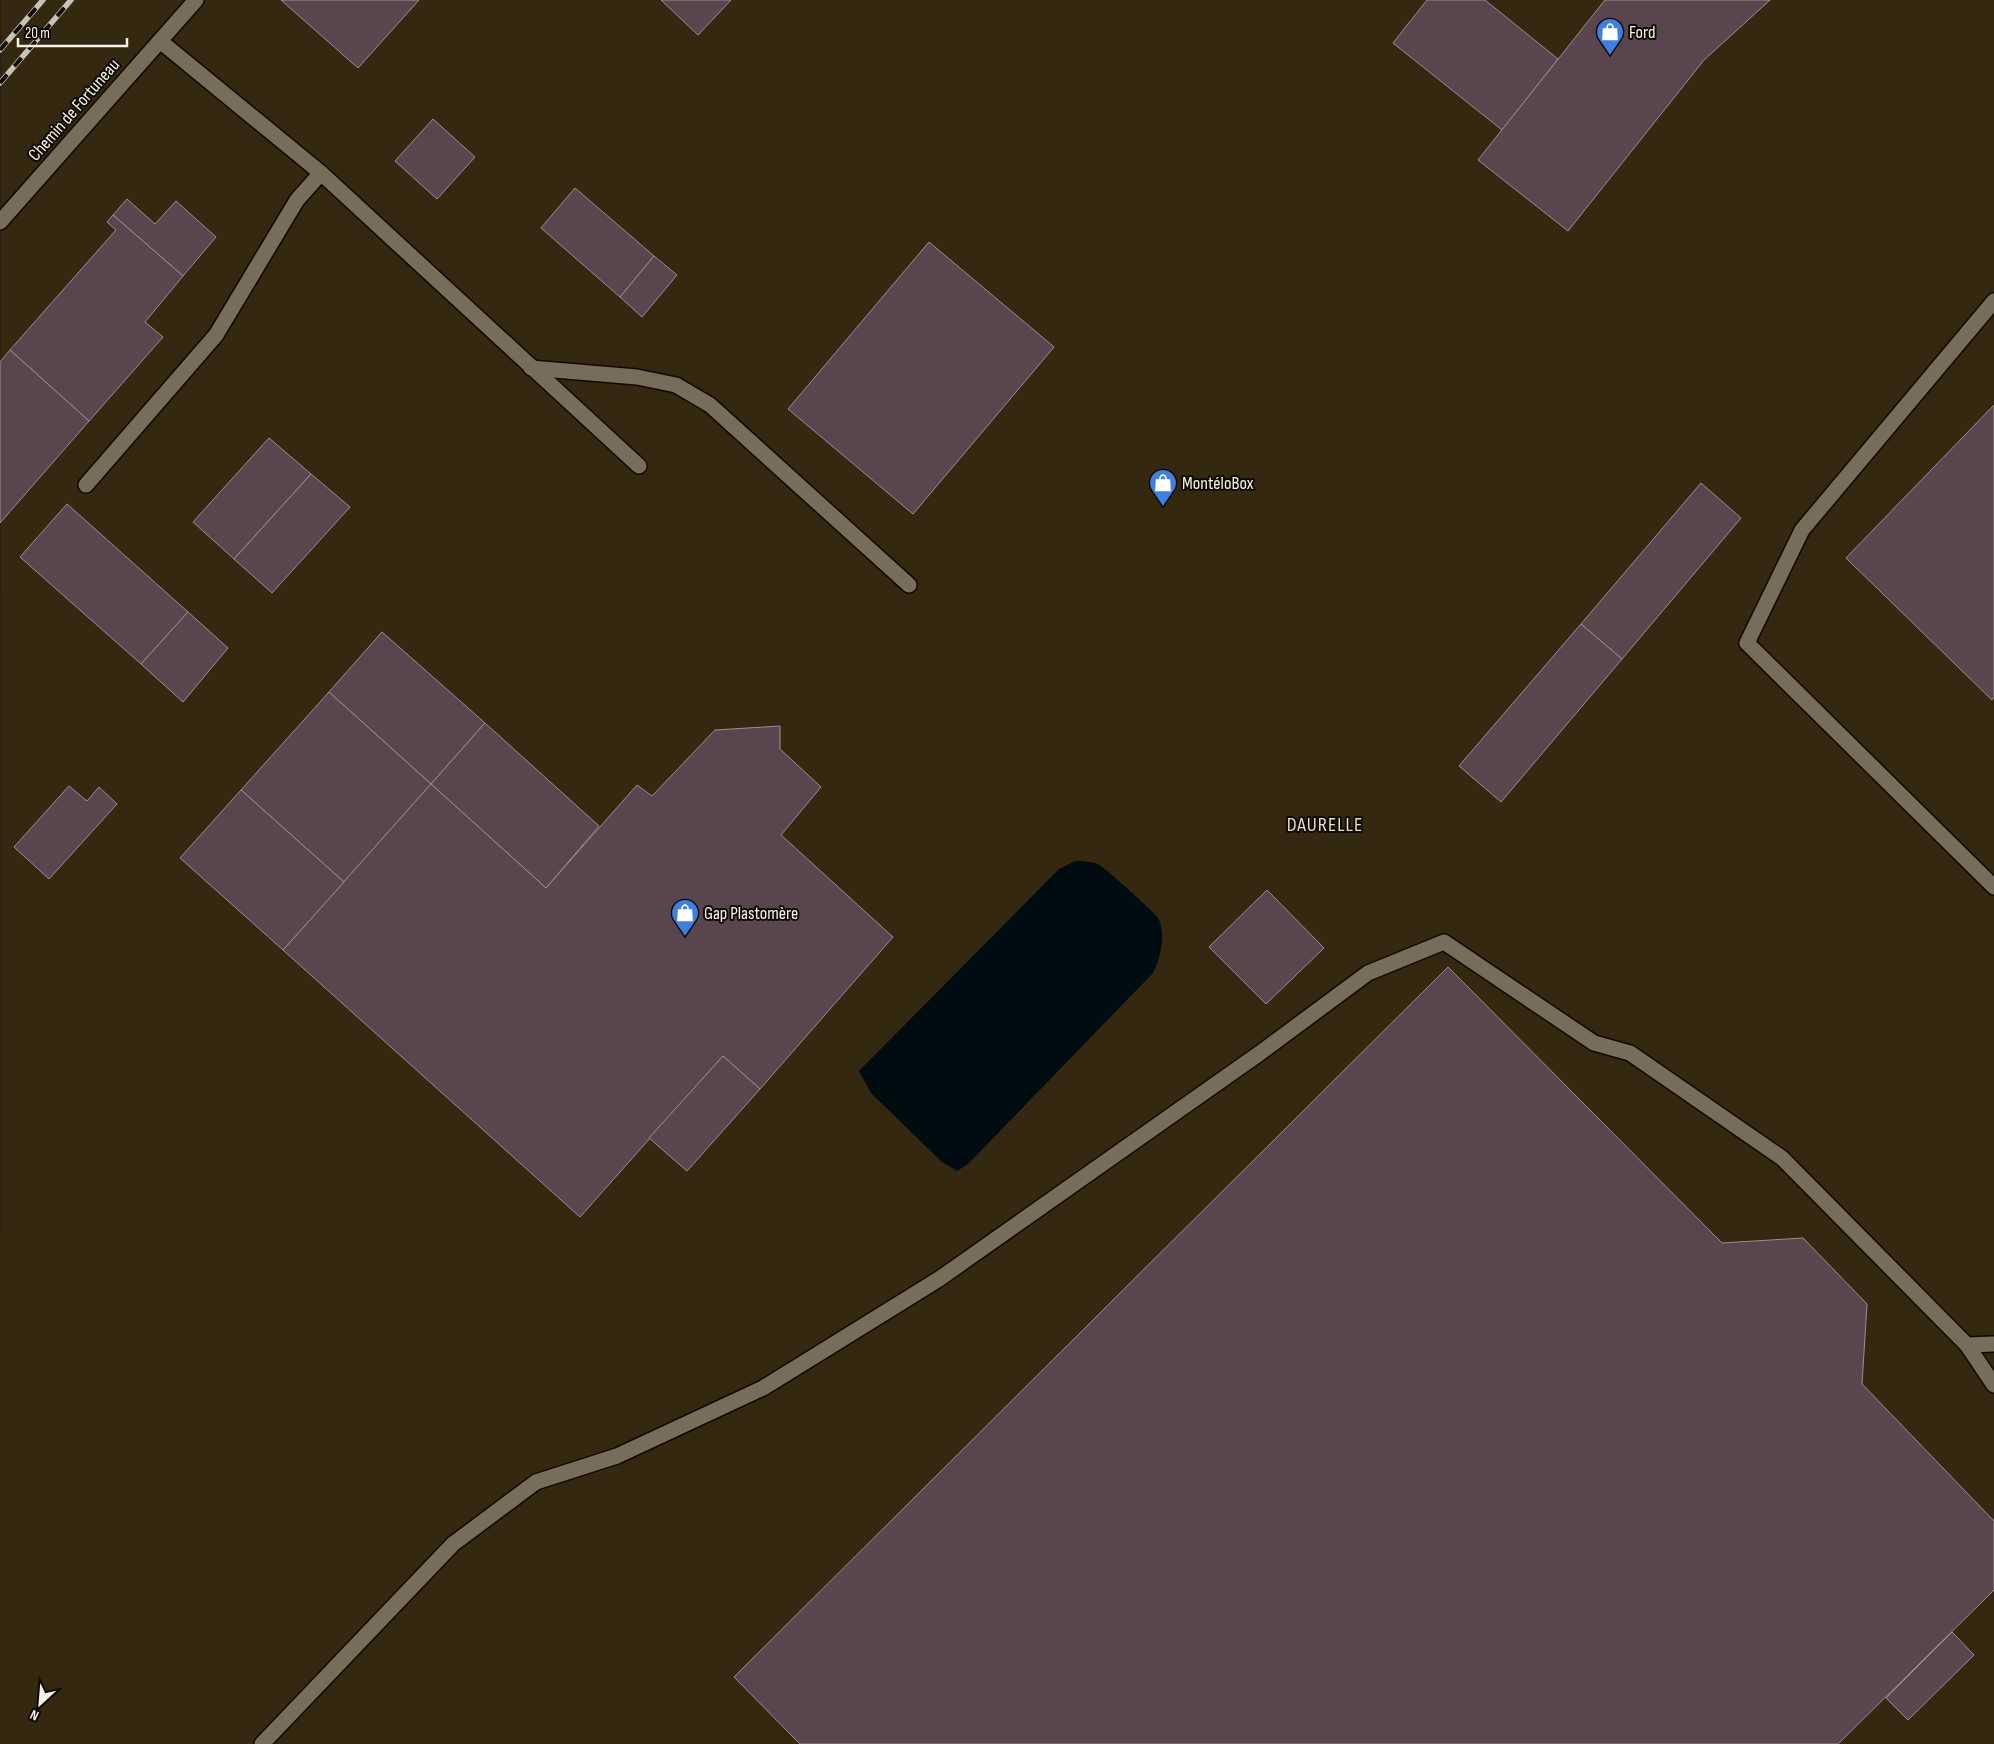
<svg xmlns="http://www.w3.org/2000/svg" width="1994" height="1744" font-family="'Sofia Sans Condensed',sans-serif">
	<rect width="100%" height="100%" fill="#281f0f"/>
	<polygon fill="#342811" points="1,0 1994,0 1994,1744 0,1744"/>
	<path fill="#000b12" d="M1075,861C1084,861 1093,861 1101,866C1107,870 1155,913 1158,918C1167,933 1160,959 1153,973L968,1164L957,1171L942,1162L871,1093L859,1071L1059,869Z"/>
	<g fill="#59454d" stroke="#a28b94">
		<polygon points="281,0 419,0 358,68"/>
		<polygon points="661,0 731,0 698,35"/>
		<polygon points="1427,0 1485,0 1558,59 1502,130 1393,43"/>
		<polygon points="1605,0 1770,0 1704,60 1568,231 1478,160"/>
		<polygon points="433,119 475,157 437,199 395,161"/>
		<polygon points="575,188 654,256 620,297 541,228"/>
		<polygon points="127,199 155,224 176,201 216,237 183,276 113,215"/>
		<polygon points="113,215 183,276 145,322 163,337 89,421 10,350 116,230 107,222"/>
		<polygon points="929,242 1054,347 913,514 788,409"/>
		<polygon points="654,256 677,275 642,317 620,297"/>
		<polygon points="10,350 89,421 0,523 0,362"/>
		<polygon points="1994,405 1994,697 1992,700 1846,558"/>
		<polygon points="269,438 311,474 234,559 193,522"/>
		<polygon points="311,474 350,507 272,593 234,559"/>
		<polygon points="1701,483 1741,518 1622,659 1581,624"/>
		<polygon points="67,504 188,612 141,664 20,557"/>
		<polygon points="188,612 228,648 183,702 141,664"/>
		<polygon points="1581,624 1622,659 1501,802 1459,766"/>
		<polygon points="382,632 485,723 431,784 329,692"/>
		<polygon points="329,692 431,784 344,882 241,790"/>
		<polygon points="485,723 599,826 546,888 431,784"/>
		<polygon points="780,726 780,749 821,787 781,835 893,937 760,1089 723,1056 580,1217 283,950 431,784 546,888 637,785 652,796 715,730"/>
		<polygon points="69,786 87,801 99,787 117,804 49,879 14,847"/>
		<polygon points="241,790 344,882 283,950 180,858"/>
		<polygon points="1267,890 1324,948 1266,1004 1209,947"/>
		<polygon points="1448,967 1722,1243 1803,1238 1867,1304 1862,1384 1994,1521 1994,1590 1838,1744 800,1744 734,1677"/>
		<polygon points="723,1056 760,1089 687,1171 649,1138"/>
		<polygon points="1952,1632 1974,1655 1908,1720 1886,1698"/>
	</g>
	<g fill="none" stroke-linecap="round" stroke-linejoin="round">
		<defs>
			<g id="minor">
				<polyline points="160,41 321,173 639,466"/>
				<polyline points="0,222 196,0"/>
				<polyline points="1994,301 1802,530 1747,643 1994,887"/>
				<polyline points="531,368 637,377 676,385 710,405 909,585"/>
				<polyline points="86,485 216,335 297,200 321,173"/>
				<polyline points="1967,1345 1994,1385"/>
				<polyline points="262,1744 453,1544 536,1482 617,1456 763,1388 939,1279 1260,1053 1368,973 1444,942 1594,1043 1630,1053 1782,1158 1967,1345 1994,1344"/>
			</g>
		</defs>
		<use href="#minor" stroke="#110900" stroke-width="18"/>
		<use href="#minor" stroke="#786d5b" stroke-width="15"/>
		<defs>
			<g id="rail">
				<polyline points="0,50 43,0"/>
				<polyline points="0,83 71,0"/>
			</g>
		</defs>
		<use href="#rail" stroke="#c9c2b7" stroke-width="5.5"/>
		<use href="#rail" stroke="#0e0a04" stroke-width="4" stroke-dasharray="11" stroke-linecap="butt"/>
	</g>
	<defs>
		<symbol id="shop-pin" viewBox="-11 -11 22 30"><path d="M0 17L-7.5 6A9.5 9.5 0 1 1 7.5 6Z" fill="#3f7fe0" stroke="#0e0a04"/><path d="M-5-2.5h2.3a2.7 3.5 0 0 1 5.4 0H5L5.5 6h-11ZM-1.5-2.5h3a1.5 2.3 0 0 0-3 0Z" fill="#fff"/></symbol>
	</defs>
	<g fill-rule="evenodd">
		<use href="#shop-pin" x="1594" y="16" width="32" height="43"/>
		<use href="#shop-pin" x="1147" y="467" width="32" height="43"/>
		<use href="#shop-pin" x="669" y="897" width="32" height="43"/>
	</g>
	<g text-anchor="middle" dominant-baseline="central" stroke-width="4" stroke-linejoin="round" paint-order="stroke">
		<g font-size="18" fill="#f9f3e9" stroke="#0e0a04" text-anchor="start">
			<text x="1629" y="32">Ford</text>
			<text x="1182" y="483">MontéloBox</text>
			<text x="704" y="913">Gap Plastomère</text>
		</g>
		<g font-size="18" fill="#f9f3e9" stroke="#0e0a04">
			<text transform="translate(74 110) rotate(-49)">Chemin de Fortuneau</text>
		</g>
		<g font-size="20" letter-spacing="1" fill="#eadeca" stroke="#0e0a04">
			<text x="1325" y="825">DAURELLE</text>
		</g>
	</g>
	<g transform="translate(40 1704) rotate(206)" stroke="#0e0a04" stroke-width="4" paint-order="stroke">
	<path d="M0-4L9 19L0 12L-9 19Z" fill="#f9f3e9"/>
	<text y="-8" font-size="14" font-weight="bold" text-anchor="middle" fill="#f9f3e9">N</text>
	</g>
	<path d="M18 38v8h109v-8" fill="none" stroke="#f9f3e9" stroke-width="2.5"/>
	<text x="25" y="38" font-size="15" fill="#f9f3e9" stroke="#0e0a04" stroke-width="4" paint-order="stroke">20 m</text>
</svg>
